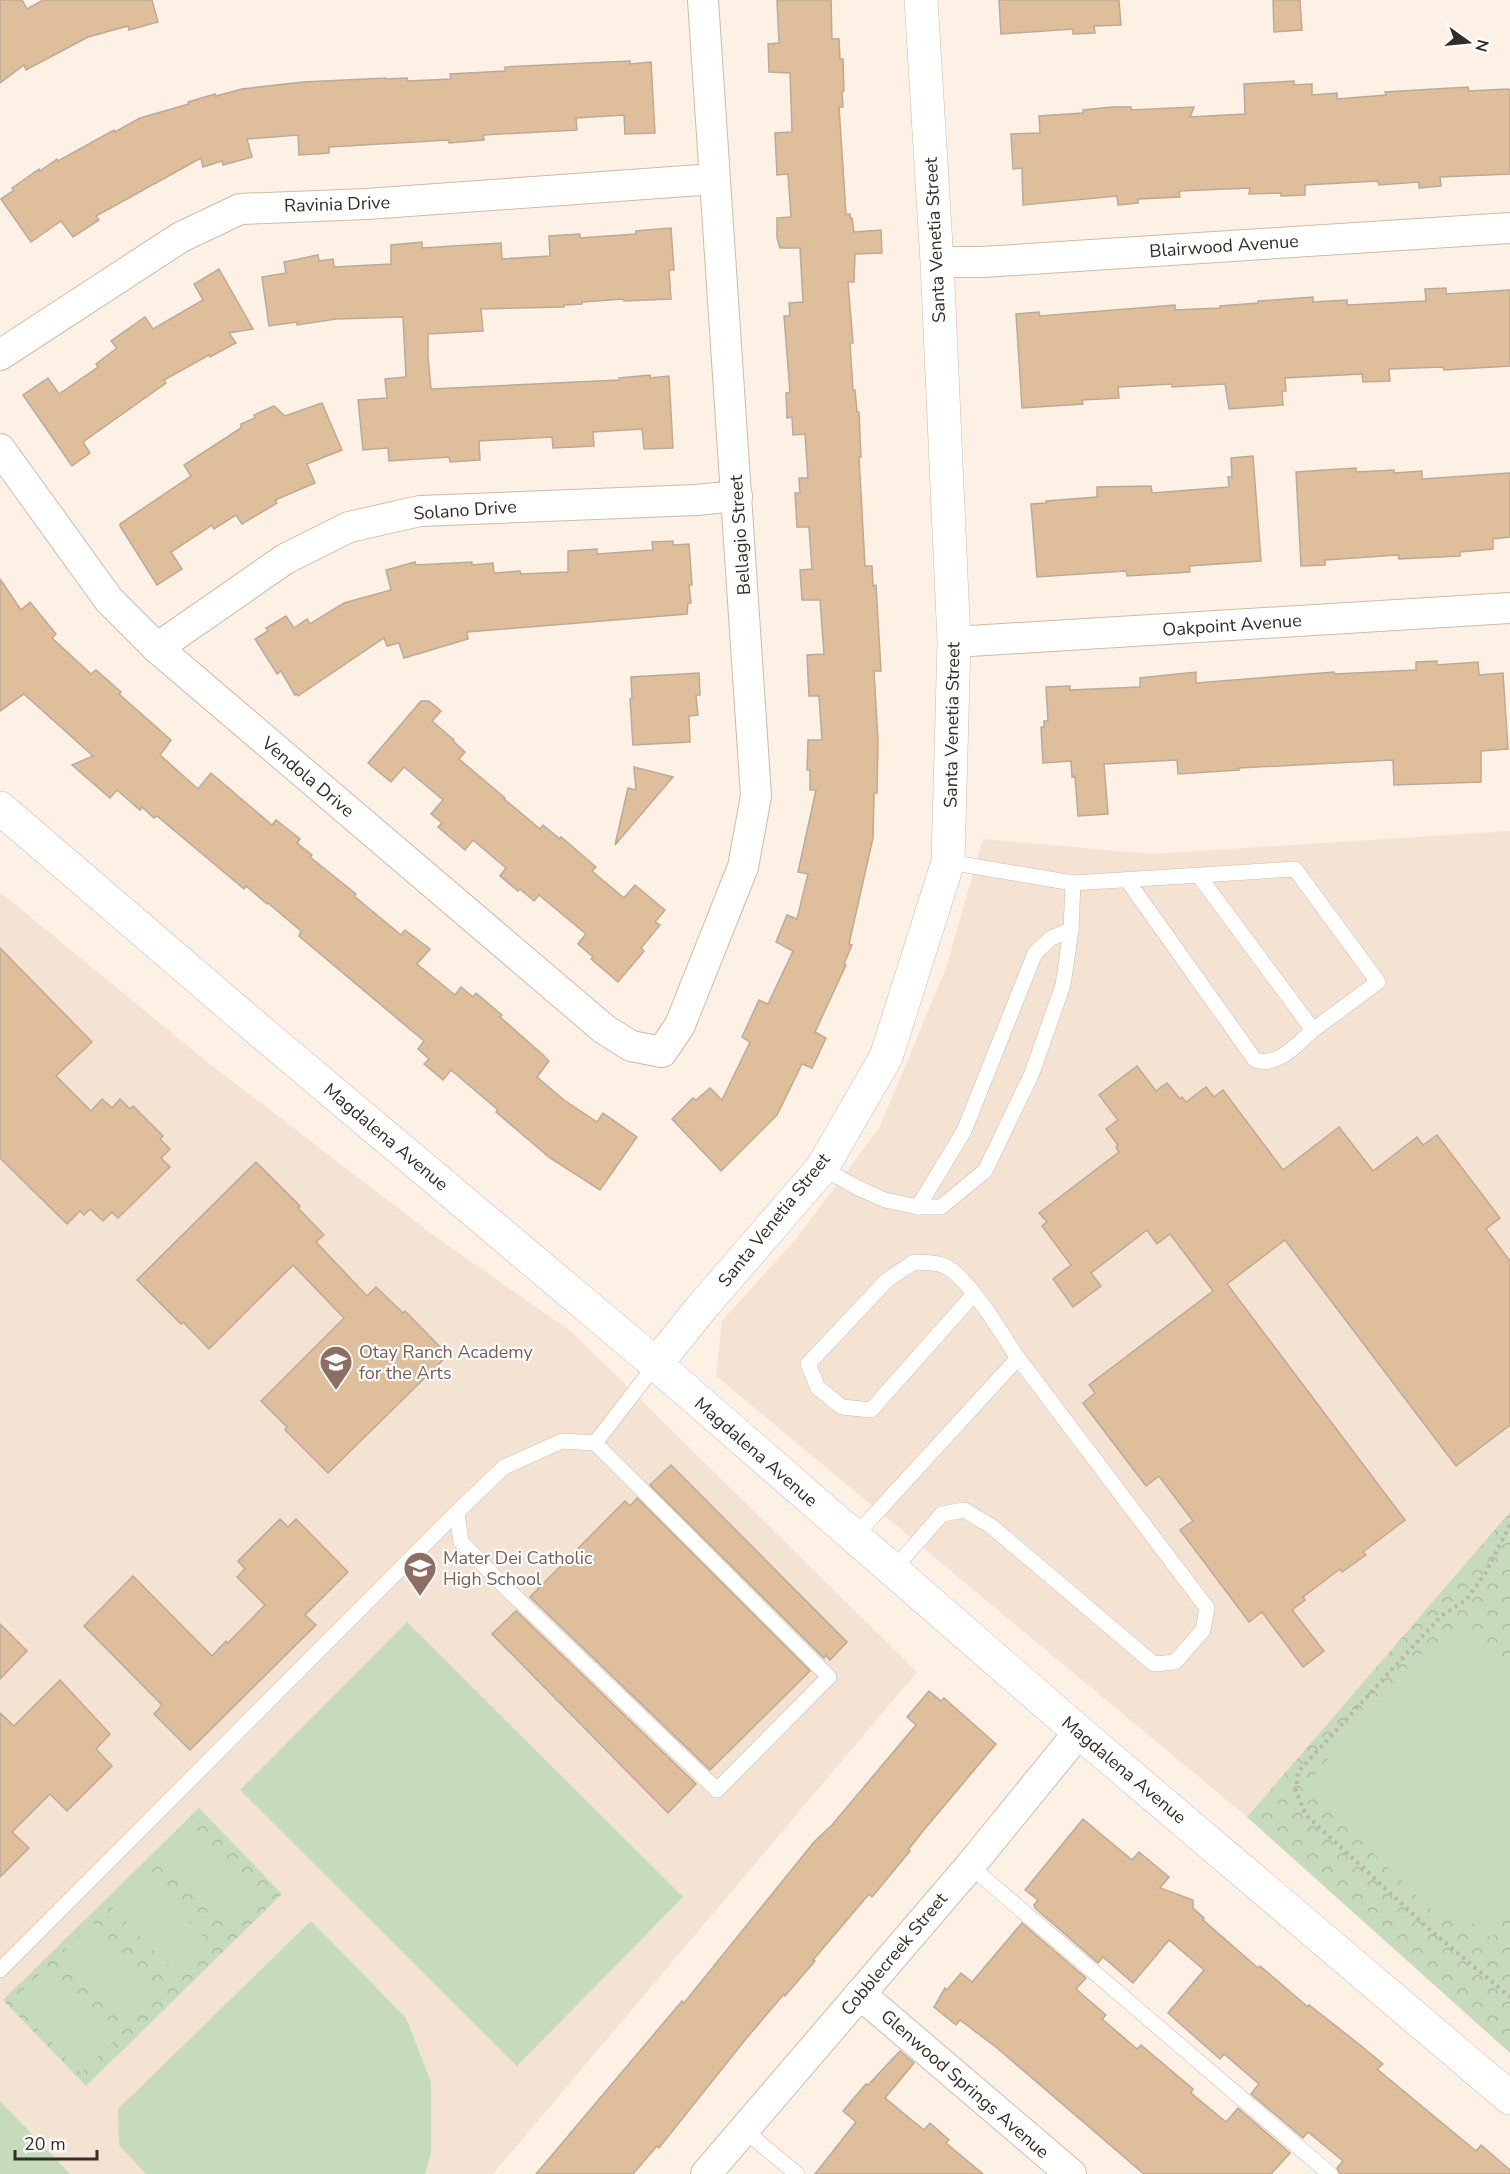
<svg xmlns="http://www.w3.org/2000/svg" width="1510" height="2174" font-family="'Nunito Sans',sans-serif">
	<defs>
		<pattern id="park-crowns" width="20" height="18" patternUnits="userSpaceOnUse" patternTransform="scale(1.5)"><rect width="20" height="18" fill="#c6dbbb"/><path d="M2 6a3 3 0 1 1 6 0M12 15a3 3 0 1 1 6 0" fill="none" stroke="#abbca1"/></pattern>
	</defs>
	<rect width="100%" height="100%" fill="#fdf1e5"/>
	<g fill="#f4e2d2">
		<polygon points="1510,831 1510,1512 1247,1817 716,1376 722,1321 796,1239 880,1127 946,968 983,839 1151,854"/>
		<polygon points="0,892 206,1061 433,1235 573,1333 917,1672 493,2174 0,2174"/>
	</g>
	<g fill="url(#park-crowns)">
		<polygon points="1510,1512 1510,2053 1247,1817"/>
		<polygon points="199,1808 282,1894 86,2086 3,2000"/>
	</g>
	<g fill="#c6dbbb">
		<polygon points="407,1622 683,1897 517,2066 240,1790"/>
		<polygon points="1463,1622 1510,1672 1510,1914 1491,1938 1463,1916 1441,1919 1316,1798 1312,1778 1414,1660"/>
		<polygon points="192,1826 261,1897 229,1929 160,1858"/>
		<polygon points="141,1873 211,1944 179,1976 110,1905"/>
		<polygon points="311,1921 406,2018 431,2082 431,2153 425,2174 146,2174 119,2145 118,2109"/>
		<polygon points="93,1923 162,1994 130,2025 61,1954"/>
		<polygon points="43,1971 113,2042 81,2073 11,2002"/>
		<polygon points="0,2101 70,2174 0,2174"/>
	</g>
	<g fill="#debe9b" stroke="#bcaa97" stroke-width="1.5">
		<polygon points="0,0 22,0 27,9 43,0 152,0 158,22 129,30 128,26 88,37 26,70 24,65 0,83"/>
		<polygon points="777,0 831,0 832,39 839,39 840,59 843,59 844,91 842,91 843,107 839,107 846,214 850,214 850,218 852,218 854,232 881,230 882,253 855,254 854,282 848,282 853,343 850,343 853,390 855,390 857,412 859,412 861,457 859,457 865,566 872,566 873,586 876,585 881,671 874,671 878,741 877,793 874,793 873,838 849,944 852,945 844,964 846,965 815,1032 826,1038 812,1068 802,1064 777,1115 721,1171 672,1119 693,1098 696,1100 710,1088 722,1100 750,1042 742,1037 759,1000 768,1004 793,951 776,942 787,915 797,919 808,874 798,872 816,790 810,790 810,770 807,770 808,740 822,740 819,696 809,696 807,655 824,654 820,600 802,600 800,570 812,569 809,527 797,527 795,493 800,493 799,478 808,478 805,434 793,435 792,417 787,418 786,393 790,392 784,316 790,316 789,303 803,302 800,248 780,248 777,238 777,218 791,217 788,174 777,175 775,133 792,132 790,73 769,72 768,44 779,43"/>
		<polygon points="999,0 1119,0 1121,25 1094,26 1095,33 1073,34 1073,29 1001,34"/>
		<polygon points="1273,0 1300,0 1302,30 1274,32"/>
		<polygon points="630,61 630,64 651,62 655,133 625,134 624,115 576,118 577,130 483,135 484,140 449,143 449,140 329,147 329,153 299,155 298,135 247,139 252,157 223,165 222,161 203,167 201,158 96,216 99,220 73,237 61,221 31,242 1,199 14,190 12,188 39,169 40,171 57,159 58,161 114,130 115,132 140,118 189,104 188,102 215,94 216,96 242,89 303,82 386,78 386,79 407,78 408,81 451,79 450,74 505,71 505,67"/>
		<polygon points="1294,81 1294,85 1312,84 1312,95 1337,93 1337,99 1386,95 1385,92 1468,87 1469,91 1508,89 1510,90 1510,174 1440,177 1441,186 1419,188 1419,182 1379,185 1378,181 1305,185 1305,195 1281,196 1281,193 1249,194 1250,188 1179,191 1180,197 1138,199 1138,203 1118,205 1117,196 1023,205 1022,168 1013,169 1011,134 1040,133 1039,116 1083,113 1083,110 1113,107 1131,107 1131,110 1194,107 1190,117 1245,114 1244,84"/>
		<polygon points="671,228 674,270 669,270 671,299 624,301 623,299 582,302 582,304 564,305 564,307 481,309 483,331 428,334 428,356 431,389 619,380 619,378 650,375 650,378 669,376 673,448 644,449 642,429 593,432 594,446 553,448 552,437 479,441 480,460 450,462 449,457 389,461 388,448 363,450 358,400 387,398 385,379 406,377 403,317 336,319 297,325 297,322 269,326 262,277 286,273 284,262 318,255 319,261 333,259 334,267 391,264 391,245 422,242 422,248 501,243 502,259 550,256 549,236 580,234 580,238 636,234 636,231"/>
		<polygon points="219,269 253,329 229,333 236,343 210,357 209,355 164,380 166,383 83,442 90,453 72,466 23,395 48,378 59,394 98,367 96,364 117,348 111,341 145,317 153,329 203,300 194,284"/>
		<polygon points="1446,288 1446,294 1510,290 1510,366 1444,370 1443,367 1389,369 1390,381 1363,382 1362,374 1285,378 1286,391 1282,391 1283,405 1229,409 1225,384 1172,387 1172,384 1118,387 1119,398 1082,400 1083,404 1022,408 1016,314 1039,312 1040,316 1175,305 1175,310 1220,308 1220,306 1258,303 1258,301 1313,297 1313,302 1347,300 1347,305 1426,301 1425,289"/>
		<polygon points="322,403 342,450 307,464 315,483 275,500 277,503 242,524 236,515 214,529 212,525 171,552 182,569 157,585 120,526 120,524 191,476 184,465 241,428 241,424 255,418 254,415 274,406 285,416"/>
		<polygon points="1253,456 1261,561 1189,566 1190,572 1127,576 1126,571 1037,577 1031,504 1046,503 1046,501 1097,497 1097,487 1151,486 1152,493 1229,487 1228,477 1232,477 1231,458"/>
		<polygon points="1356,468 1356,472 1394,470 1394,473 1422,471 1422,479 1510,473 1510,537 1493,539 1493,549 1460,552 1460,556 1399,559 1398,555 1325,560 1325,565 1301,566 1296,472"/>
		<polygon points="673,541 673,545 689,544 692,585 689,585 691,603 688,603 687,614 467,632 468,639 404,658 399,643 387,646 384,638 298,696 297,694 295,695 281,671 277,674 255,639 268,631 266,628 286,616 294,628 307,619 310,624 344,603 391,590 386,570 415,562 416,565 472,562 472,565 493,563 494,573 520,571 521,574 568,572 568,551 597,549 597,554 653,550 652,542"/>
		<polygon points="0,579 21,610 30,602 56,634 52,638 91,674 96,670 121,692 119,694 171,740 160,755 198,789 211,773 272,825 276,820 300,839 297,843 312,855 310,857 356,894 354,896 401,935 405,930 430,949 417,964 455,995 461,987 473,997 476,993 502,1015 500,1017 542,1054 549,1061 537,1077 564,1100 597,1122 603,1113 637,1137 600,1190 550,1158 496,1112 498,1110 451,1070 443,1080 424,1064 429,1059 418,1049 424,1041 299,936 301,931 268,903 267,904 246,886 244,889 157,816 154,818 142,807 140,810 117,790 110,798 72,765 93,756 24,694 0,711"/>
		<polygon points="1437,661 1437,665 1478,662 1479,675 1503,673 1508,749 1481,751 1481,782 1394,785 1393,760 1239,768 1239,770 1178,774 1177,760 1104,764 1108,814 1078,816 1075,776 1072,777 1071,761 1043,763 1041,727 1044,727 1044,721 1048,721 1046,687 1070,686 1070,690 1140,687 1140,678 1196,672 1196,683 1334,672 1335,674 1416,670 1416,662"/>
		<polygon points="699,673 700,695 696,695 698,715 689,716 690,742 633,745 630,699 632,698 631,677"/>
		<polygon points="421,701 429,701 441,711 432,721 454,740 453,741 465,752 459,759 505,798 504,799 540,829 543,825 560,839 561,837 596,867 592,871 624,898 635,885 665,910 655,922 660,925 641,948 644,951 618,982 591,959 593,957 578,944 586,934 539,895 534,901 520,889 518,891 500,876 506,868 473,840 465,850 438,827 442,823 431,814 443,800 404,767 391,782 368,763"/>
		<polygon points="634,767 673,777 615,845 628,788 636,790"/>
		<polygon points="0,948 92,1042 56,1076 91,1111 102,1099 112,1108 120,1099 130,1109 133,1106 163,1136 160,1139 170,1149 161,1158 170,1167 118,1218 112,1212 103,1221 90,1209 84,1215 80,1211 67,1224 0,1158"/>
		<polygon points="1137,1066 1156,1091 1167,1083 1180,1099 1182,1097 1186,1102 1206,1087 1214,1097 1223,1090 1283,1170 1339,1127 1373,1171 1417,1137 1423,1145 1437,1135 1500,1218 1486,1229 1510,1261 1510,1425 1456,1466 1285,1240 1227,1284 1405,1520 1363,1552 1366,1555 1342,1572 1340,1569 1303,1597 1305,1600 1292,1610 1324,1651 1303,1667 1262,1612 1249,1622 1180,1530 1193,1521 1159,1476 1146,1486 1083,1403 1095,1393 1089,1385 1213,1291 1170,1234 1157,1244 1147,1230 1091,1273 1101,1286 1073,1307 1053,1279 1071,1265 1042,1226 1047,1222 1039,1213 1119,1152 1116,1147 1118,1145 1106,1129 1118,1120 1099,1095"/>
		<polygon points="256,1162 300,1206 298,1208 324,1235 316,1242 367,1296 376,1287 403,1313 405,1311 448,1355 328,1473 285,1430 287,1427 261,1401 344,1318 293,1265 209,1349 183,1322 181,1324 137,1280"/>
		<polygon points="671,1465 847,1642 830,1660 826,1655 824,1658 650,1485"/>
		<polygon points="637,1498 810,1671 710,1770 530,1597 625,1501 630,1506"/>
		<polygon points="280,1519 288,1527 296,1519 348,1572 305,1615 316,1625 190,1750 154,1714 162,1705 84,1626 133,1576 212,1656 226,1641 228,1643 265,1605 237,1577 245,1569 238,1561"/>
		<polygon points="516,1611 696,1784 668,1813 492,1634"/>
		<polygon points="0,1624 27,1651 0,1679"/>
		<polygon points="60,1680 110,1734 96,1749 112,1766 67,1811 50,1794 12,1832 29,1848 0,1877 0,1713 14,1726"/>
		<polygon points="929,1691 941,1701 944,1698 996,1744 923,1831 908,1850 910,1851 872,1897 869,1894 813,1960 815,1961 785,1996 784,1994 745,2040 659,2148 657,2146 633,2174 536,2174 682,2001 684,2003 814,1842 832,1825 916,1725 907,1717"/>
		<polygon points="1083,1819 1132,1860 1139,1852 1169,1877 1160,1888 1193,1900 1193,1908 1204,1918 1203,1920 1258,1968 1260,1966 1308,2007 1309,2005 1360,2045 1383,2064 1377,2069 1476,2151 1481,2145 1510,2170 1510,2174 1340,2174 1337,2168 1343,2161 1308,2132 1303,2138 1251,2094 1259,2084 1224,2054 1220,2059 1168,2013 1204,1970 1169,1940 1133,1983 1103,1957 1098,1963 1035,1908 1034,1905 1038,1900 1025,1890"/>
		<polygon points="1022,1923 1086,1978 1076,1989 1106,2015 1102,2019 1137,2049 1141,2045 1193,2089 1191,2093 1226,2122 1238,2108 1290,2153 1271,2174 1144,2174 997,2048 960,2020 956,2025 934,2007 945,1988 947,1990 961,1973 972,1982"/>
		<polygon points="900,2051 914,2063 885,2098 924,2130 930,2123 949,2140 946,2143 983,2174 815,2174 856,2122 843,2111 866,2084 868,2085"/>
	</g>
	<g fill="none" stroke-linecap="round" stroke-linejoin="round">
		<defs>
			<g id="lane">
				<polyline points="948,862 1073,883 1295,869 1378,982 1313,1030 1199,876"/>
				<path d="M1127,880L1255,1060C1278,1068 1298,1043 1313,1030"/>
				<polyline points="822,1168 858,1188 885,1200 918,1207 941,1207 985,1171 1032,1073 1063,985 1071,930 1073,883"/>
				<polyline points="918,1207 964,1131 1035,953 1051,938 1071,930"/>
				<path d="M974,1294L871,1410L842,1407L818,1388L808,1364L887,1280L914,1262C923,1263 934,1262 942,1265C967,1273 1002,1335 1018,1358"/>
				<polygon points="562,1441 595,1443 829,1677 717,1790 505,1587 461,1542 457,1512 504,1467"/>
				<polyline points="595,1443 656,1364"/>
				<polyline points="854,1537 1018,1358 1207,1608 1203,1630 1175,1662 1154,1664 991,1526 964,1510 942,1514 893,1570"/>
				<polyline points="970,1866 1330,2174"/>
				<polyline points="0,1970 457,1512"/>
				<polyline points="744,2130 797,2174"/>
			</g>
			<g id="street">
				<polyline points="937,262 983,262 1510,228"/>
				<polyline points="0,355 181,237 240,209 367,204 714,179"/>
				<polyline points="0,449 109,600 157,648 604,1029 631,1046 662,1052 680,1025 743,867 756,796 703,0"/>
				<polyline points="954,642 1510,608"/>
				<polyline points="157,648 285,559 349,527 420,511 696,500 737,496"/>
				<polyline points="860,1994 1071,2174"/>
				<polyline points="706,2174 970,1866 1079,1732"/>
			</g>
			<g id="secondary">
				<polyline points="0,808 254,1026 656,1364 1079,1732 1510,2098"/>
				<polyline points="656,1364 702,1307 822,1168 886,1057 948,862 954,642 937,262 921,0"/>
			</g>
		</defs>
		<use href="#lane" stroke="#cebba8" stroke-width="16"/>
		<use href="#street" stroke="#cebba8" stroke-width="32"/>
		<use href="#secondary" stroke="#cebba8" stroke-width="34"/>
		<polyline stroke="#beb3a9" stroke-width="4" stroke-dasharray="3 4.5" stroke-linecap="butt" points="1510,1525 1485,1574 1466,1600 1441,1616 1298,1772 1296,1791 1306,1815 1429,1929 1510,1997"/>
		<use href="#lane" stroke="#fff" stroke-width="15"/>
		<use href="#street" stroke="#fff" stroke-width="30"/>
		<use href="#secondary" stroke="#fff" stroke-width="33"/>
	</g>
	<defs>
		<symbol id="school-pin" viewBox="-11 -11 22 30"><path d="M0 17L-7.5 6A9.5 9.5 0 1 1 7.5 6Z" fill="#8d6e63" stroke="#fff"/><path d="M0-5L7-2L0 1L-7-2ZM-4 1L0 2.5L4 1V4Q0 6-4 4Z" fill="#fff"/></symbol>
	</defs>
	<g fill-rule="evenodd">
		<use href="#school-pin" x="317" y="1343" width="38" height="52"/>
		<use href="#school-pin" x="401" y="1549" width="38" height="52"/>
	</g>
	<g text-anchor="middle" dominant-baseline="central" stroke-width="4.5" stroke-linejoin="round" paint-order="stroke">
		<g font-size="18" fill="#352d26" stroke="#fff">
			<text transform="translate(337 204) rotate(-2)">Ravinia Drive</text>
			<text transform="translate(935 240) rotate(-93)">Santa Venetia Street</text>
			<text transform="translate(1224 246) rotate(-4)">Blairwood Avenue</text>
			<text transform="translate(465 510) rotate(-4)">Solano Drive</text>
			<text transform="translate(740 535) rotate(-94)">Bellagio Street</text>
			<text transform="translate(1232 625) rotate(-4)">Oakpoint Avenue</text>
			<text transform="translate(952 725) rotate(-89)">Santa Venetia Street</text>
			<text transform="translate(308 777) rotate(40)">Vendola Drive</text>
			<text transform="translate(386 1137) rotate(40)">Magdalena Avenue</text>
			<text transform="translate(774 1220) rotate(-51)">Santa Venetia Street</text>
			<text transform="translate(756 1452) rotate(41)">Magdalena Avenue</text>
			<text transform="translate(1124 1770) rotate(40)">Magdalena Avenue</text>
			<text transform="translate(894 1954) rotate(-50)">Cobblecreek Street</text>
			<text transform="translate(965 2084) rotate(41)">Glenwood Springs Avenue</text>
		</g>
		<g font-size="18" fill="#785e54" stroke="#fff" text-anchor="start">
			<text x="359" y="1352">Otay Ranch Academy<tspan x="359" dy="21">for the Arts</tspan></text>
			<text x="443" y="1558">Mater Dei Catholic<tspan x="443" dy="21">High School</tspan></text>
		</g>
	</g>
	<g transform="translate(1468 42) rotate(105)" stroke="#ffffff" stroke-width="4.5" paint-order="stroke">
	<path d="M0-4.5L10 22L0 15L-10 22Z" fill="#352d26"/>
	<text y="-9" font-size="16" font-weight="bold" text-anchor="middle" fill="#352d26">N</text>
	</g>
	<path d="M15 2150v9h82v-9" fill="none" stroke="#352d26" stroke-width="3"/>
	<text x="24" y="2150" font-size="18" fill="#352d26" stroke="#ffffff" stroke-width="4.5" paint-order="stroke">20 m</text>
</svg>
